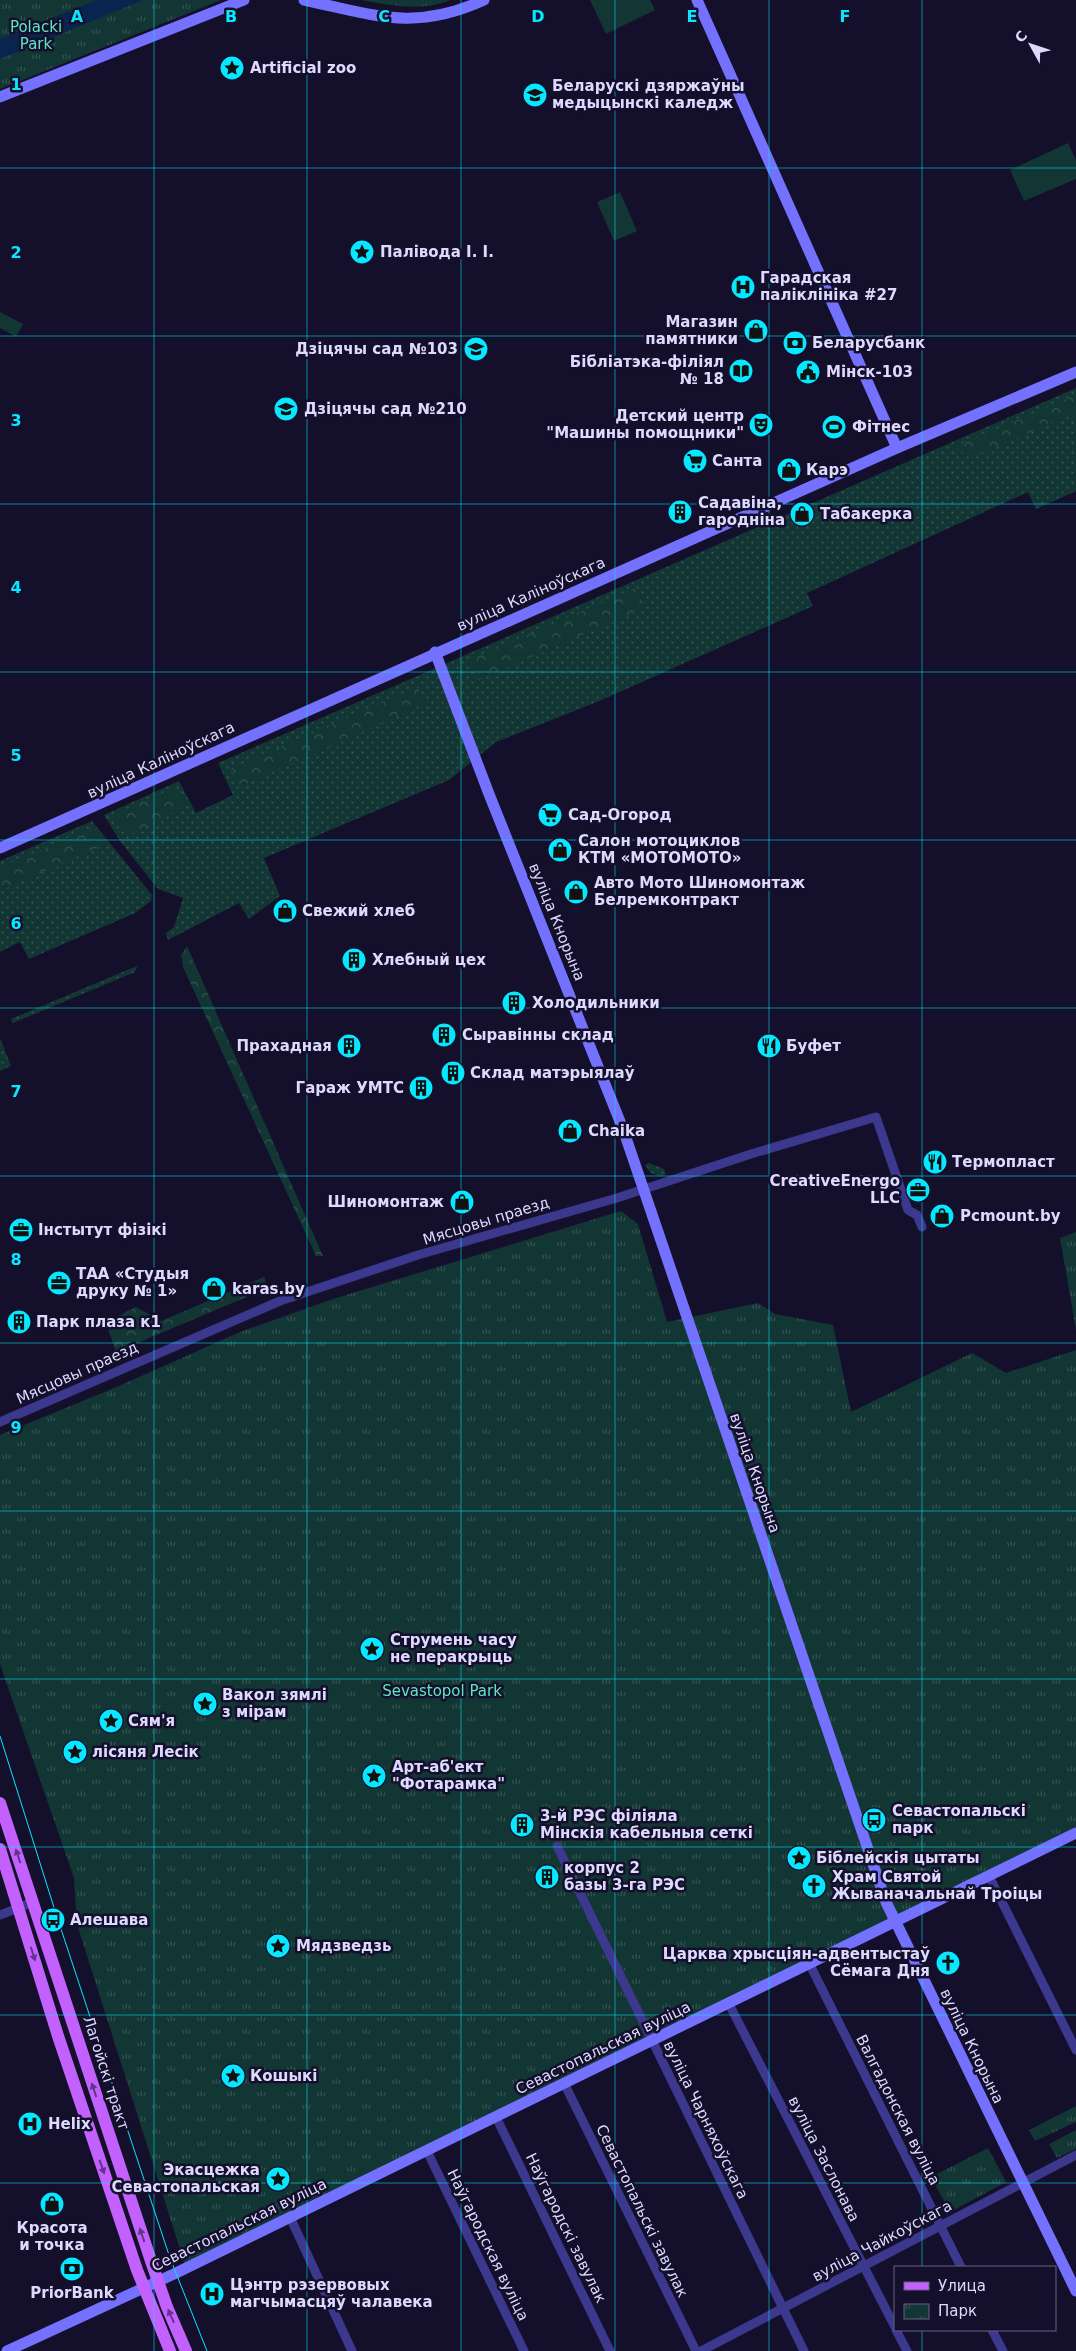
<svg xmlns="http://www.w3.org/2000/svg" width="1076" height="2351" font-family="'DejaVu Sans',sans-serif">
	<defs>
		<pattern id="grass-dots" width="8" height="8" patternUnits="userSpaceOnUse" patternTransform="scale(1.25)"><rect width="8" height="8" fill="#123634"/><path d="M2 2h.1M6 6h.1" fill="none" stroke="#345252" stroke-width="1.8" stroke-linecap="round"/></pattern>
		<pattern id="forest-crowns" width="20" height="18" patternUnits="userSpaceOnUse" patternTransform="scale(1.25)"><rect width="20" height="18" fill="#123634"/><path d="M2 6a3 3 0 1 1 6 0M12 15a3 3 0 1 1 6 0" fill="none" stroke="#345252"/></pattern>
		<pattern id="park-tufts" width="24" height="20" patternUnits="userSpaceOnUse" patternTransform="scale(1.25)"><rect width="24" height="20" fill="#123634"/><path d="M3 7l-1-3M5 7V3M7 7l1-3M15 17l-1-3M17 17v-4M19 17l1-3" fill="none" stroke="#345252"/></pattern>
	</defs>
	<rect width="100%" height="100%" fill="#14102c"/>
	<g fill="url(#grass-dots)">
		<polygon points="1076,388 1076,491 1036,509 1028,492 807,593 813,606 597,702 496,742 449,780 264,858 280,896 249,919 239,903 168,940 166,933 174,927 183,898 158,889 120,841 104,815 179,781 196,813 233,795 218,763"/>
		<polygon points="92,821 152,895 151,901 135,913 29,959 20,942 0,952 0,861"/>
		<polygon points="137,966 135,972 13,1023 11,1019"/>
		<polygon points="0,1038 11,1066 0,1071"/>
		<polygon points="649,1163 664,1169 666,1175 659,1176 651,1173 645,1165"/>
	</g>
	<g fill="url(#forest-crowns)">
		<polygon points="1076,395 1076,413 970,458 955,447"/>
		<polygon points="636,588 645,608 478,680 470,660"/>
		<polygon points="417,687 424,704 239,787 231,769"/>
		<polygon points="172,789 188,805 131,834 113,815"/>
		<polygon points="92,827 105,844 0,891 0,868"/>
		<polygon points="187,946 323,1256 316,1256 183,967 181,955"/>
		<polygon points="264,1277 268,1288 116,1352 106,1322 136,1307 161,1321"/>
	</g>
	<g fill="url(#park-tufts)">
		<polygon points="0,0 221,0 0,89"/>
		<path d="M361,0H450C423,12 389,5 361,0Z"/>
		<polygon points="621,1211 638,1224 667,1322 758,1303 775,1314 833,1325 851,1412 972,1353 1006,1373 1076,1350 1076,1827 652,2041 185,2265 77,1924 74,1878 0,1664 0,1435 119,1386 240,1332 333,1299"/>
		<polygon points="1076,1232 1076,1330 1060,1238"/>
		<polygon points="1076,2106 1076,2122 1035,2141 1029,2130"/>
		<polygon points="1076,2130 1076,2149 1057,2158 1049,2144"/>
		<polygon points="988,2148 1006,2182 950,2212 931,2177"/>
	</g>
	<g fill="#123634">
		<polygon points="590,0 650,0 655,10 606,34"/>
		<polygon points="1068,143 1076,160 1076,179 1024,201 1010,170"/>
		<polygon points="620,192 637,231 614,241 597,202"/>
		<polygon points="0,312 23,324 16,337 0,328"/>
	</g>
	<polygon fill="#0a2450" points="97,0 143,0 0,59 0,39"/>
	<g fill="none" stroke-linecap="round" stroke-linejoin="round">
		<g stroke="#3b388d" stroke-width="9">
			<polyline points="0,1422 280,1301 418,1255 617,1198 751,1154 876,1117 908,1210 917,1215 922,1227"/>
			<polyline points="557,1846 804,2351"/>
			<polyline points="989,1876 1076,2050"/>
			<polyline points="0,1915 33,1902"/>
			<polyline points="810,1965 961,2267"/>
			<polyline points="729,2004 895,2327"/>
			<polyline points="564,2083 696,2351"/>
			<polyline points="496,2117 610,2351"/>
			<polyline points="427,2151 524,2351"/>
			<polyline points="290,2217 352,2351"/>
			<polyline points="896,2330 907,2351"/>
			<polyline points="992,2330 1003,2351"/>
			<polyline points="701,2351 1076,2155"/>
		</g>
		<g stroke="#7471ff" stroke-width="11">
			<path d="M304,0C375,15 414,32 484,0"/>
			<polyline points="697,0 897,448"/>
			<polyline points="0,97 244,0"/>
			<polyline points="435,652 489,794 623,1129 886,1902 1076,2291"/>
			<polyline points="0,848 897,448 1076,372"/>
			<polyline points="7,2351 176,2273 1076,1833"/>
		</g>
		<g stroke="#c361ff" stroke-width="12">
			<polyline points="0,1803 152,2264 167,2307 186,2351"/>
			<polyline points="0,1849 58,2036 137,2270 170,2351"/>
		</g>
		<polyline stroke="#06e8ff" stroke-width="1" points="0,1736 57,1917 170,2258 207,2351"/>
	</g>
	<defs><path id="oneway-solid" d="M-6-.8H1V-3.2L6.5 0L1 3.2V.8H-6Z" transform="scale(1.25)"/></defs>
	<g fill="#63348b">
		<use href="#oneway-solid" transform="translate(18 1856) rotate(-108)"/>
		<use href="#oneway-solid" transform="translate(33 1954) rotate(73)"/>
		<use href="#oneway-solid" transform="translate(94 2090) rotate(-108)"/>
		<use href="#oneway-solid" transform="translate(102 2167) rotate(71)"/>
		<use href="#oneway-solid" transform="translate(142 2235) rotate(-109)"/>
		<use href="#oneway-solid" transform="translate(171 2316) rotate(-114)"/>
	</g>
	<path fill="none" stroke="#06e8ff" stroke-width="1" stroke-opacity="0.55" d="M154,0V2351M307,0V2351M461,0V2351M615,0V2351M769,0V2351M922,0V2267M0,168H1076M0,336H1076M0,504H1076M0,672H1076M0,840H1076M0,1008H1076M0,1176H1076M0,1343H1076M0,1511H1076M0,1679H1076M0,1847H1076M0,2015H1076M0,2183H1076M922,2330V2351"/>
	<defs>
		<symbol id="sight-disc" viewBox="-11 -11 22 22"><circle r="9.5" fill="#06e8ff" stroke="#14102c"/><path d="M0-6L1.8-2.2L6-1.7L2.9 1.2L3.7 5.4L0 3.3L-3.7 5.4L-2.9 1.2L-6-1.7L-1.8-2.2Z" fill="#111"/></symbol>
		<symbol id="university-disc" viewBox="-11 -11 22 22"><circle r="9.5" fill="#06e8ff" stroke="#14102c"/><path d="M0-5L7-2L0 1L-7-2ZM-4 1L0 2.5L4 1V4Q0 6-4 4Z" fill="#111"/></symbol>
		<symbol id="hospital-disc" viewBox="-11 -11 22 22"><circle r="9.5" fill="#06e8ff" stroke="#14102c"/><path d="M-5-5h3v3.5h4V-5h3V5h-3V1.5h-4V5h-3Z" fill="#111"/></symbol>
		<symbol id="shop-disc" viewBox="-11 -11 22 22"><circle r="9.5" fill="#06e8ff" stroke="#14102c"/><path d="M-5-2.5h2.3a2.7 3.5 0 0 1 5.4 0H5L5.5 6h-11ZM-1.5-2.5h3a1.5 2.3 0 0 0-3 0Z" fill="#111"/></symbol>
		<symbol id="bank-disc" viewBox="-11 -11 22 22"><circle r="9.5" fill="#06e8ff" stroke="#14102c"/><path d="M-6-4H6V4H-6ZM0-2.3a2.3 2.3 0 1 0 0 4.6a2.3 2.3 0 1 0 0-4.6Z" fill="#111"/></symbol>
		<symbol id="school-disc" viewBox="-11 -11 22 22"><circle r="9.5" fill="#06e8ff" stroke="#14102c"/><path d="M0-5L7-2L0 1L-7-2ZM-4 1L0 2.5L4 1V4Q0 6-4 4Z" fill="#111"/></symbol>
		<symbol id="library-disc" viewBox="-11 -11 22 22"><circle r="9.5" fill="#06e8ff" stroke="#14102c"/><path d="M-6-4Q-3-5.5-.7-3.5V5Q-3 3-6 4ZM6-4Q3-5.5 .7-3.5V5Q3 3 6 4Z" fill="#111"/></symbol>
		<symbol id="civic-disc" viewBox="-11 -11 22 22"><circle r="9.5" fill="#06e8ff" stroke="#14102c"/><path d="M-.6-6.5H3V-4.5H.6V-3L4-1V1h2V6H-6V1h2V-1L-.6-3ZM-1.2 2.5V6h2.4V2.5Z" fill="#111"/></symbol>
		<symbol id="theatre-disc" viewBox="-11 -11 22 22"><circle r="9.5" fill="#06e8ff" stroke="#14102c"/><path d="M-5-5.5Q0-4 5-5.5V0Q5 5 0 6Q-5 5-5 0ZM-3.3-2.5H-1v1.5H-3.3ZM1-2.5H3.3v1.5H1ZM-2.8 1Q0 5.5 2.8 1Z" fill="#111"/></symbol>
		<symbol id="stadium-disc" viewBox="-11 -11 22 22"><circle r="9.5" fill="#06e8ff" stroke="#14102c"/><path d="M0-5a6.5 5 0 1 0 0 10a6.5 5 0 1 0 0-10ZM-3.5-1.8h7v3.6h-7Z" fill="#111"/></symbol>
		<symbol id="supermarket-disc" viewBox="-11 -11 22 22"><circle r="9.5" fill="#06e8ff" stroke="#14102c"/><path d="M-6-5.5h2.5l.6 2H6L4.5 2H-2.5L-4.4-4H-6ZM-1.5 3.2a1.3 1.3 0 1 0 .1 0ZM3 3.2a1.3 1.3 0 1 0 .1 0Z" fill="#111"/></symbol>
		<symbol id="building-disc" viewBox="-11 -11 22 22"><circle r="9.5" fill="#06e8ff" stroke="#14102c"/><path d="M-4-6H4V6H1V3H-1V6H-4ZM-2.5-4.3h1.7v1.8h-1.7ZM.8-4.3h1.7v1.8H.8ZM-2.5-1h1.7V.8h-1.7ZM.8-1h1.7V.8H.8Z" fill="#111"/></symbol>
		<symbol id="restaurant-disc" viewBox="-11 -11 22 22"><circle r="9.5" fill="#06e8ff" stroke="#14102c"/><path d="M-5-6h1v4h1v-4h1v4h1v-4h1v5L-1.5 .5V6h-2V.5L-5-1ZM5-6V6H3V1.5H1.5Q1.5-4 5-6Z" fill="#111"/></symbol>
		<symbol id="office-disc" viewBox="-11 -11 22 22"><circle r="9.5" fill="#06e8ff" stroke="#14102c"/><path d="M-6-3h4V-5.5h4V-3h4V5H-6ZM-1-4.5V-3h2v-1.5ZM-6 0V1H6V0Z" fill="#111"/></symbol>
		<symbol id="bus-disc" viewBox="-11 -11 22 22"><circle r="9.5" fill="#06e8ff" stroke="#14102c"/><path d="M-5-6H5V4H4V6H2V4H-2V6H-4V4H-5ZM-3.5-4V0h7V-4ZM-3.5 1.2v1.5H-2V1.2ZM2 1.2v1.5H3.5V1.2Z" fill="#111"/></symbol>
		<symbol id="church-disc" viewBox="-11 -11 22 22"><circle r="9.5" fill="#06e8ff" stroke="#14102c"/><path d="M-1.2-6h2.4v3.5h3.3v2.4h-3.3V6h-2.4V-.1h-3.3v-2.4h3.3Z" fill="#111"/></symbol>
	</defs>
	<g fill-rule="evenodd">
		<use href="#sight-disc" x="218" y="54" width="28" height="28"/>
		<use href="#university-disc" x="521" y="81" width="28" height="28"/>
		<use href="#sight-disc" x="348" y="238" width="28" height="28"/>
		<use href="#hospital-disc" x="729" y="273" width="28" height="28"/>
		<use href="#shop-disc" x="742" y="317" width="28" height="28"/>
		<use href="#bank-disc" x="781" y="329" width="28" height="28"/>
		<use href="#school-disc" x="462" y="335" width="28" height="28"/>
		<use href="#library-disc" x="727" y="357" width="28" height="28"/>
		<use href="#civic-disc" x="794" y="358" width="28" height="28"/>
		<use href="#school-disc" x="272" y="395" width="28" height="28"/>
		<use href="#theatre-disc" x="747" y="411" width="28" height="28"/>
		<use href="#stadium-disc" x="820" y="413" width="28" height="28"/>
		<use href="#supermarket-disc" x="681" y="447" width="28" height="28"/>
		<use href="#shop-disc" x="775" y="456" width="28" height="28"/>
		<use href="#building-disc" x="666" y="498" width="28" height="28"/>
		<use href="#shop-disc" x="788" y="500" width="28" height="28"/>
		<use href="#supermarket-disc" x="536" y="801" width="28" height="28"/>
		<use href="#shop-disc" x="546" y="836" width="28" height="28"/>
		<use href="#shop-disc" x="562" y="878" width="28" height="28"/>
		<use href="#shop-disc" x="271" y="897" width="28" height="28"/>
		<use href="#building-disc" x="340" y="946" width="28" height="28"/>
		<use href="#building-disc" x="500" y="989" width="28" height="28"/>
		<use href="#building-disc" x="430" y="1021" width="28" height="28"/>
		<use href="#building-disc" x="335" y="1032" width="28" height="28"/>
		<use href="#restaurant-disc" x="755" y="1032" width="28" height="28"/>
		<use href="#building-disc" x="439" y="1059" width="28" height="28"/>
		<use href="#building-disc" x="407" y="1074" width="28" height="28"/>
		<use href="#shop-disc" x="556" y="1117" width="28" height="28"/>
		<use href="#restaurant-disc" x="921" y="1148" width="28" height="28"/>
		<use href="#office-disc" x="904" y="1176" width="28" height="28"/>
		<use href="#shop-disc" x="448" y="1188" width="28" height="28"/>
		<use href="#shop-disc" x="928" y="1202" width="28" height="28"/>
		<use href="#office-disc" x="7" y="1216" width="28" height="28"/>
		<use href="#office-disc" x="45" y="1269" width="28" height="28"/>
		<use href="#shop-disc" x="200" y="1275" width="28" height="28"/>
		<use href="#building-disc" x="5" y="1308" width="28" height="28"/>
		<use href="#sight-disc" x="358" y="1635" width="28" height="28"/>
		<use href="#sight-disc" x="191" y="1690" width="28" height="28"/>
		<use href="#sight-disc" x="97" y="1707" width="28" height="28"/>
		<use href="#sight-disc" x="61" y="1738" width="28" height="28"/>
		<use href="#sight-disc" x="360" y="1762" width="28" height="28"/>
		<use href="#bus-disc" x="860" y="1806" width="28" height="28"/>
		<use href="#building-disc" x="508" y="1811" width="28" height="28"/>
		<use href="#sight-disc" x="785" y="1844" width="28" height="28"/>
		<use href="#building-disc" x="533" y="1863" width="28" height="28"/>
		<use href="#church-disc" x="800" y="1872" width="28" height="28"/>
		<use href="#bus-disc" x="39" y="1906" width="28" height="28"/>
		<use href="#sight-disc" x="264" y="1932" width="28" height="28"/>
		<use href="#church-disc" x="934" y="1949" width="28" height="28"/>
		<use href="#sight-disc" x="219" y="2062" width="28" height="28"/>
		<use href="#hospital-disc" x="16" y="2110" width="28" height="28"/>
		<use href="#sight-disc" x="264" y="2165" width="28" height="28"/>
		<use href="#shop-disc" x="38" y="2190" width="28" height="28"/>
		<use href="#bank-disc" x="58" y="2255" width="28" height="28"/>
		<use href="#hospital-disc" x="198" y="2280" width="28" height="28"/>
	</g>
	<g text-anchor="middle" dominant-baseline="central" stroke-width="5" stroke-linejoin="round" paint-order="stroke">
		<g font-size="15" fill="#5ee7c4" stroke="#14102c">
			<text x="36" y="27">Polacki<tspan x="36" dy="17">Park</tspan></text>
			<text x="442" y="1691">Sevastopol Park</text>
		</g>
		<g font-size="15" font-weight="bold" fill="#dedaff" stroke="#14102c" text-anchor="start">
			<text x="250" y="68">Artificial zoo</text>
			<text x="552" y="86">Беларускі дзяржаўны<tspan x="552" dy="17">медыцынскі каледж</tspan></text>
			<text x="380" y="252">Палівода І. І.</text>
			<text x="760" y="278">Гарадская<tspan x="760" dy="17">паліклініка #27</tspan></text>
			<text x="738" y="322" text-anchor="end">Магазин<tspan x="738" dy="17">памятники</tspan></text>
			<text x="812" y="343">Беларусбанк</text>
			<text x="458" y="349" text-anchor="end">Дзіцячы сад №103</text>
			<text x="724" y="362" text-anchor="end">Бібліатэка-філіял<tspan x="724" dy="17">№ 18</tspan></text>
			<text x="826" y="372">Мінск-103</text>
			<text x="304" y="409">Дзіцячы сад №210</text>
			<text x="744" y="416" text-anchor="end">Детский центр<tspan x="744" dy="17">"Машины помощники"</tspan></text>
			<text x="852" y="427">Фітнес</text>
			<text x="712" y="461">Санта</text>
			<text x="806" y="470">Карэ</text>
			<text x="698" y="503">Садавіна,<tspan x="698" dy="17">гародніна</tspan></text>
			<text x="820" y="514">Табакерка</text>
			<text x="568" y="815">Сад-Огород</text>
			<text x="578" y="841">Салон мотоциклов<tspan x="578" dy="17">КТМ «МОТОМОТО»</tspan></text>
			<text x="594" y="883">Авто Мото Шиномонтаж<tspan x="594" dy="17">Белремконтракт</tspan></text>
			<text x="302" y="911">Свежий хлеб</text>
			<text x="372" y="960">Хлебный цех</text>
			<text x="532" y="1003">Холодильники</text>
			<text x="462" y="1035">Сыравінны склад</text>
			<text x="332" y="1046" text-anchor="end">Прахадная</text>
			<text x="786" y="1046">Буфет</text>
			<text x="470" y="1073">Склад матэрыялаў</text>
			<text x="404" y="1088" text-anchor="end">Гараж УМТС</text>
			<text x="588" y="1131">Chaika</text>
			<text x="952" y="1162">Термопласт</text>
			<text x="900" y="1181" text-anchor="end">CreativeEnergo<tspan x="900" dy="17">LLC</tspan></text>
			<text x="444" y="1202" text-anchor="end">Шиномонтаж</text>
			<text x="960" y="1216">Pcmount.by</text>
			<text x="38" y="1230">Інстытут фізікі</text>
			<text x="76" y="1274">ТАА «Студыя<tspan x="76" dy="17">друку № 1»</tspan></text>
			<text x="232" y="1289">karas.by</text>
			<text x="36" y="1322">Парк плаза к1</text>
			<text x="390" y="1640">Струмень часу<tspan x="390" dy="17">не перакрыць</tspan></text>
			<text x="222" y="1695">Вакол зямлі<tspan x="222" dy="17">з мірам</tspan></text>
			<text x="128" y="1721">Сям'я</text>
			<text x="92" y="1752">лісяня Лесік</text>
			<text x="392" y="1767">Арт-аб'ект<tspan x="392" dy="17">"Фотарамка"</tspan></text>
			<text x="892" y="1811">Севастопальскі<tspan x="892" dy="17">парк</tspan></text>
			<text x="540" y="1816">3-й РЭС філіяла<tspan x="540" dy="17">Мінскія кабельныя сеткі</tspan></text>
			<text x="816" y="1858">Біблейскія цытаты</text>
			<text x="564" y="1868">корпус 2<tspan x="564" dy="17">базы 3-га РЭС</tspan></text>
			<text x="832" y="1877">Храм Святой<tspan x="832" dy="17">Жываначальнай Троіцы</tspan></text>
			<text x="70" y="1920">Алешава</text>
			<text x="296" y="1946">Мядзведзь</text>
			<text x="930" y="1954" text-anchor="end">Царква хрысціян-адвентыстаў<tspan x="930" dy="17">Сёмага Дня</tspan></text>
			<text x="250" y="2076">Кошыкі</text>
			<text x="48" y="2124">Helix</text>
			<text x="260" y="2170" text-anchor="end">Экасцежка<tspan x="260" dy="17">Севастопальская</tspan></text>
			<text x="52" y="2228" text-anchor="middle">Красота<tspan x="52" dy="17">и точка</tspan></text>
			<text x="230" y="2285">Цэнтр рэзервовых<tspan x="230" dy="17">магчымасцяў чалавека</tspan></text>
			<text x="72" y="2293" text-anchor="middle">PriorBank</text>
		</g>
		<g font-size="15" fill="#dedaff" stroke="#14102c">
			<text transform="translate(531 594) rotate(-24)">вуліца Каліноўскага</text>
			<text transform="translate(161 760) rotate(-25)">вуліца Каліноўскага</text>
			<text transform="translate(557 922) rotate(68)">вуліца Кнорына</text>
			<text transform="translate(486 1221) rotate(-17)">Мясцовы праезд</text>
			<text transform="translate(77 1373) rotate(-24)">Мясцовы праезд</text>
			<text transform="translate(755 1473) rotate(71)">вуліца Кнорына</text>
			<text transform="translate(972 2046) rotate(64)">вуліца Кнорына</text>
			<text transform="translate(603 2048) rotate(-26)">Севастопальская вуліца</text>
			<text transform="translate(106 2073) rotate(72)">Лагойскі тракт</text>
			<text transform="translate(898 2110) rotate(63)">Валгадонская вуліца</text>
			<text transform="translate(706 2120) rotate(64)">вуліца Чарняхоўскага</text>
			<text transform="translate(824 2159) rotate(63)">вуліца Заслонава</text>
			<text transform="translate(642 2211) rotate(64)">Севастопальскі завулак</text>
			<text transform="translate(239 2225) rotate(-26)">Севастопальская вуліца</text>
			<text transform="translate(566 2228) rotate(64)">Наўгародскі завулак</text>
			<text transform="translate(882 2241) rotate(-28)">вуліца Чайкоўскага</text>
			<text transform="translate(488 2245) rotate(64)">Наўгародская вуліца</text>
		</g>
	</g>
	<g font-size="16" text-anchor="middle" font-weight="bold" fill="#06e8ff" stroke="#14102c" stroke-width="5" stroke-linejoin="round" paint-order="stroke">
		<text x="77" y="22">A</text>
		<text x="231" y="22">B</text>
		<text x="384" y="22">C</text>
		<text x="538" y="22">D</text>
		<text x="692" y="22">E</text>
		<text x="845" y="22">F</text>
		<text x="16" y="90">1</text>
		<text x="16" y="258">2</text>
		<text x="16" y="426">3</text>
		<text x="16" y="593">4</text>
		<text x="16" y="761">5</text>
		<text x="16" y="929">6</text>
		<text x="16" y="1097">7</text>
		<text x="16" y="1265">8</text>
		<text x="16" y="1433">9</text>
	</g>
	<rect x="894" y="2266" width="162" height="65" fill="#14102c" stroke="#656180"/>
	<rect x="904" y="2282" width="25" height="8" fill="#c361ff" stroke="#656180"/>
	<text x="938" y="2291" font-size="15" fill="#dedaff">Улица</text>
	<rect x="904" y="2304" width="25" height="15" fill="url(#park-tufts)" stroke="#656180"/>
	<text x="938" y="2316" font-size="15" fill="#dedaff">Парк</text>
	<g transform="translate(1031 45) rotate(310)" stroke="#14102c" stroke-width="4" paint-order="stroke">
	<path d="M0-4L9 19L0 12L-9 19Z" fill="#dedaff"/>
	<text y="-8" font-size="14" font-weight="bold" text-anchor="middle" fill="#dedaff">С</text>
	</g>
</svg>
